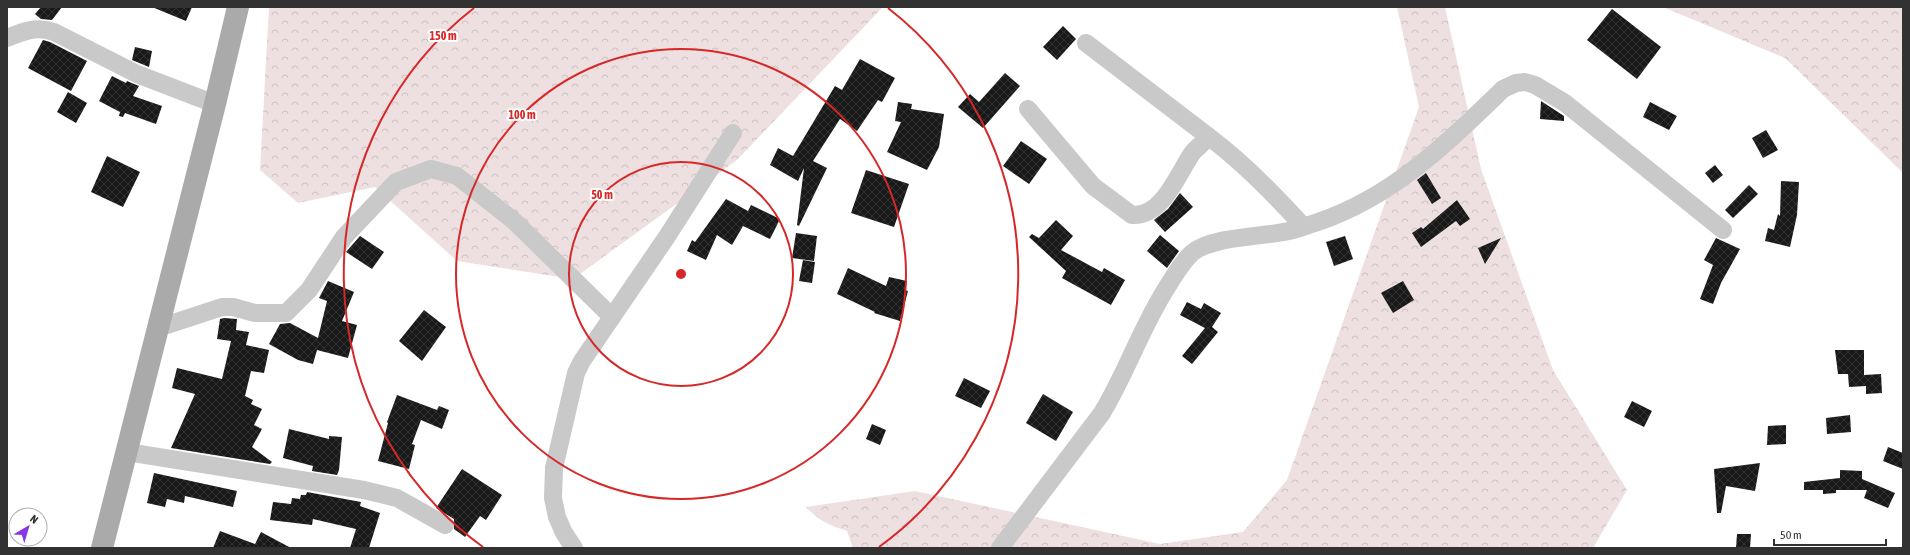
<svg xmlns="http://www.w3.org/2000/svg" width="1910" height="555" font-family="'Asap Condensed',sans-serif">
	<defs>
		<pattern id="forest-crowns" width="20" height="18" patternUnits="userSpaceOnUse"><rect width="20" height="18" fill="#eee0e0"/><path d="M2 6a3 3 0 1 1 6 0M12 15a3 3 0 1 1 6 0" fill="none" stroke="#cdc1c1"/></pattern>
		<pattern id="building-cross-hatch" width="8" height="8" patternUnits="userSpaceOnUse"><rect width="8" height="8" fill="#191919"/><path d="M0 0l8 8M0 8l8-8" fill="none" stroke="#323232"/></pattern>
	</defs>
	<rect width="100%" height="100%" fill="#fff"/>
	<g fill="url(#forest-crowns)">
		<polygon points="269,7 890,7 882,8 737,160 573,279 457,261 375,187 298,203 260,170"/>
		<path d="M1397,7H1445L1481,169L1553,370L1627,490L1593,548H853L847,531C830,526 818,520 806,507L915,491L1160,544L1243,532L1287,480L1419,107Z"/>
		<polygon points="1663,7 1903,7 1903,173 1785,58"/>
	</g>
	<g fill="url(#building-cross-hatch)">
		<polygon points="41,7 62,7 52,20 41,19 35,14"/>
		<polygon points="152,7 192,7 186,21"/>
		<polygon points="1612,9 1661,47 1637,79 1587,40"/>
		<polygon points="1063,26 1076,39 1057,60 1043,47"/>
		<polygon points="43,40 50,42 87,61 71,91 28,68"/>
		<polygon points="135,47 152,51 149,67 132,60"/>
		<polygon points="860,59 895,78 882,102 878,100 857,131 840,119 813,161 827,168 799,226 797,225 804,168 798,181 770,165 778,148 793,156 835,86 842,90"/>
		<polygon points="1005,73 1020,86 983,128 958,107 970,94 979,102"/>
		<polygon points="112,76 126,83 127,81 139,86 133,96 162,106 156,124 125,113 123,117 119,116 120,112 99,101"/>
		<polygon points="68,92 87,103 76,123 57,112"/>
		<polygon points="1541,101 1564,116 1564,121 1540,119"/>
		<polygon points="898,102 912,104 911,109 944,114 939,147 927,170 887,152 901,122 895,121"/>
		<polygon points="1650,102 1677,116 1669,130 1643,117"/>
		<polygon points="1766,130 1778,150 1763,158 1752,138"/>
		<polygon points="1021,141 1047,159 1029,184 1003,166"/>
		<polygon points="107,156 140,172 123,207 91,192"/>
		<polygon points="1715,165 1723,175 1713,183 1705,173"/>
		<polygon points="866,170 909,184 894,227 851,213"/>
		<polygon points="1426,173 1441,198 1432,204 1417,180"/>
		<polygon points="1781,181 1799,182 1797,215 1790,247 1765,241 1768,228 1774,230 1778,214 1780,216"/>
		<polygon points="1749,185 1758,194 1733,218 1725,210"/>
		<polygon points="1180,193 1193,207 1165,232 1154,220 1168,209"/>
		<polygon points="726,199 748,211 751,205 780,219 770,239 743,226 732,245 717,235 706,260 687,251 692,240 695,242"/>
		<polygon points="1457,200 1470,219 1460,226 1456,221 1421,247 1412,233 1421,227 1423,229"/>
		<polygon points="1056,220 1073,236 1061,250 1102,272 1104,268 1125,280 1111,305 1062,278 1066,271 1029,237 1032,234 1039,238"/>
		<polygon points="796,233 817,236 814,261 792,258"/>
		<polygon points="1160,235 1179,251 1167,268 1147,251"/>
		<polygon points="360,236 384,252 372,269 346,252"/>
		<polygon points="1345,236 1353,259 1334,266 1326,242"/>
		<polygon points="1501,238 1485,264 1478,248"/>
		<polygon points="1716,238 1740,249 1721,283 1713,304 1700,299 1713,265 1704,260"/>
		<polygon points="803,260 815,262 812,283 799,281"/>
		<polygon points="848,268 886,286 889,277 907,281 905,290 908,291 900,321 874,313 875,312 837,294"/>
		<polygon points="328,281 354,292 342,321 357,325 348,358 317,350 313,364 298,360 269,344 280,324 290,323 318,338 327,301 319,298"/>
		<polygon points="1403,281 1414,300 1393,313 1381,293"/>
		<polygon points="1187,302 1201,309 1204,303 1221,313 1212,327 1218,332 1192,364 1182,356 1205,328 1180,315"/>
		<polygon points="424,310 446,327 422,361 399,341"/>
		<polygon points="224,318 237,319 236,330 249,332 246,345 269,350 264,373 251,371 245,396 253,400 251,404 262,409 254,425 262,429 252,447 272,462 270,464 171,448 195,394 172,388 177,368 222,379 231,341 217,339 220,319"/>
		<polygon points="1835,350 1864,350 1864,375 1881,374 1882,393 1866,394 1866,386 1849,387 1848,374 1838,374"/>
		<polygon points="964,378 990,391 981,408 955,396"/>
		<polygon points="1043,394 1073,412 1056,441 1026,423"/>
		<polygon points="397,395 437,410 439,406 449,410 442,429 421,420 412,444 415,445 409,469 378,461 388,423 387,422"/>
		<polygon points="1632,401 1652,411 1644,427 1624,417"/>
		<polygon points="1850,415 1851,432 1827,434 1826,418"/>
		<polygon points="872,424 886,430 880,445 866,439"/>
		<polygon points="1786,425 1786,444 1767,445 1768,426"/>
		<polygon points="289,429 329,439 329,436 342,437 339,470 337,475 312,471 313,466 283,458"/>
		<polygon points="1888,447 1903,453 1903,469 1883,461"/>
		<polygon points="1760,463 1755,491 1726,486 1721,513 1717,513 1714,469"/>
		<polygon points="462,469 502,495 486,520 480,516 465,537 454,529 454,519 436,508"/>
		<polygon points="1840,470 1862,471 1862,479 1895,493 1888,508 1864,498 1867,490 1836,490 1836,493 1823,494 1823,490 1804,490 1804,482 1840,478"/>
		<polygon points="154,473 237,491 233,507 185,496 184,503 167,499 165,507 147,503"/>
		<polygon points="307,492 361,502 360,506 380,513 369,548 350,548 356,529 313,519 312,525 270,520 273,502 291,504 292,498 300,499 301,495 306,495"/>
		<polygon points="220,531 255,544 261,532 291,548 213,548"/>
		<polygon points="1737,534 1751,534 1750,548 1736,548"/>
	</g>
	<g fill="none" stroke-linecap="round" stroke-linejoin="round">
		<g stroke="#c9c9c9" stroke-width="18">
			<path d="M7,38C24,31 36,26 54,32L137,74L215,104"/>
			<polyline points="1086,43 1209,137"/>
			<path d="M1028,109L1093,186L1132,215C1163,217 1178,173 1193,152C1198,147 1204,142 1209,137C1244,163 1274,194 1303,226"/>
			<polyline points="158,328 222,307 233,307 255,313 286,313 309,290 344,237 396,182 431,169 457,176 514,221 612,317"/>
			<polyline points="127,452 364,490 397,498 445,525"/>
			<polyline points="574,548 564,533 557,517 553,498 554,468 576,373 582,361 668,235 733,133"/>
			<path d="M1000,548L1102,413C1127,372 1142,325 1169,284C1176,273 1182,262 1192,253C1212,236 1263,237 1289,231C1298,229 1308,225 1318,222C1394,196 1446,144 1503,89L1516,83L1525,82L1535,85L1565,103L1723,230"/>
		</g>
		<polyline stroke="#aaa" stroke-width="22" points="102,548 215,104 238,7"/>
	</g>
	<g fill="none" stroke="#d62828" stroke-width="2">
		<circle cx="681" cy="274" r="112"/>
		<circle cx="681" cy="274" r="225"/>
		<path d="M483 547A337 337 0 0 1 474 8M888 8A337 337 0 0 1 879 547"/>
	</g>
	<circle cx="681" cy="274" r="6" fill="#d62828" stroke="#fff" stroke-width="2"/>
	<g font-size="12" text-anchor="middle" font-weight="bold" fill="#d62828" stroke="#fff" stroke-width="4" stroke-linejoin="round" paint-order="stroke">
		<text x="443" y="40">150 m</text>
		<text x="522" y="119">100 m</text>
		<text x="602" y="199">50 m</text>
	</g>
	<rect width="1910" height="555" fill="none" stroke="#323232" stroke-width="16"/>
	<g transform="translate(28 527) rotate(38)"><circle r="19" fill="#ffffff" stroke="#adadad"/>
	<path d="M0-3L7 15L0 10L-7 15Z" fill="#8837e5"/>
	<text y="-6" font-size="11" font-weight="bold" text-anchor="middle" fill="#323232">N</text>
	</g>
	<path d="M1774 539v6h112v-6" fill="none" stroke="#323232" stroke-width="2"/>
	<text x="1780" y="539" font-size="12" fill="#323232" stroke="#ffffff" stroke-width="3" paint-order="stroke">50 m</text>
</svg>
